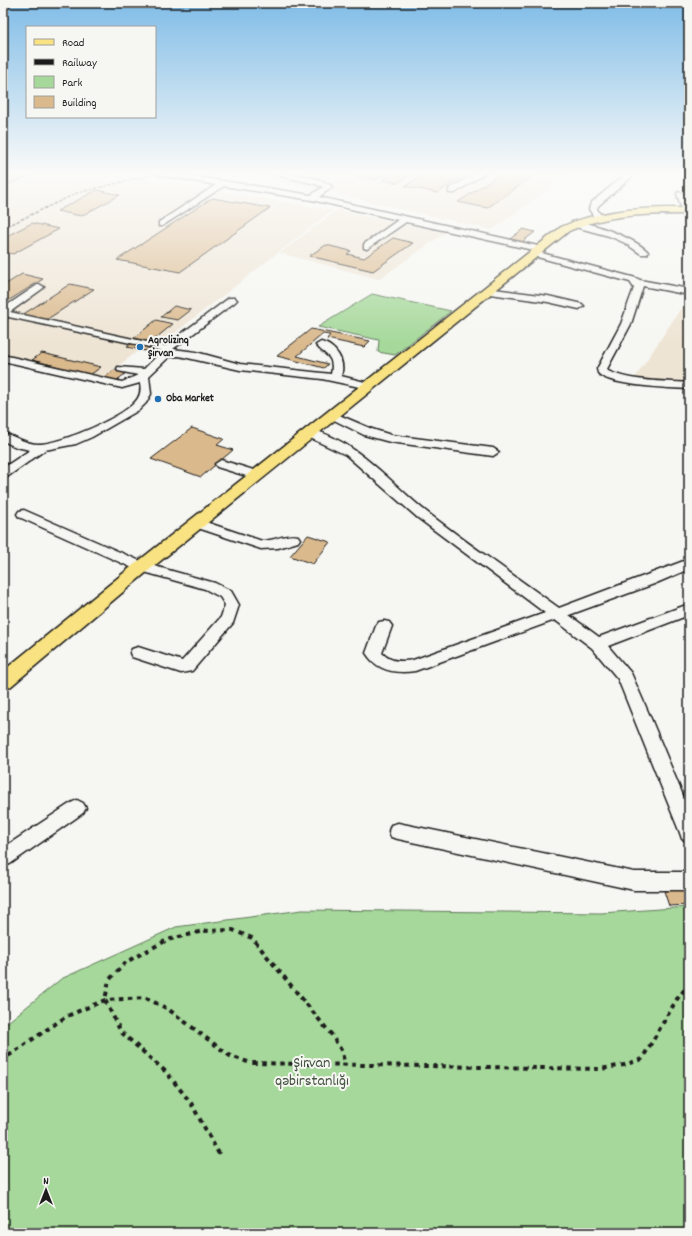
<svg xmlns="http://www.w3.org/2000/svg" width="692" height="1236" font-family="Dekko,sans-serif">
	<rect width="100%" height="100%" fill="#f6f6f2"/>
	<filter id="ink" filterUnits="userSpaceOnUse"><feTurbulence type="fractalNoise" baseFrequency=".025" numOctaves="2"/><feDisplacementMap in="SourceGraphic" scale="8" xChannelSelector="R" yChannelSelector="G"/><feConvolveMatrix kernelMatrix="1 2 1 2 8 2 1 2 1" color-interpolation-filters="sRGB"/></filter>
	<g filter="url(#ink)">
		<g fill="#eee4d4">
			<polygon points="3,173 107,173 333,210 149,353 138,351 101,379 3,355"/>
			<polygon points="245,173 571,173 492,230"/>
			<polygon points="337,210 445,233 379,279 280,253"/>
			<polygon points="689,296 689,383 635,378"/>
		</g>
		<g fill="#a5d89a" stroke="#607a5b">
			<polygon points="372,294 451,311 395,355 378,352 379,340 318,327"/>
			<polygon points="689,907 689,1233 3,1233 3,1026 61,979 176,927 302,910 601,913"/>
		</g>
		<g fill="#dab98d" stroke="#1c1c1c">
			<polygon points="8,173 35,173 3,187 3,175"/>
			<polygon points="342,173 387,173 376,180"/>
			<polygon points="395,173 414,173 397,183 383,180"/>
			<polygon points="427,173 469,173 437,193 405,186"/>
			<polygon points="502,173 538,173 487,208 458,202"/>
			<polygon points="97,190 120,195 81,216 57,211"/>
			<polygon points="212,198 270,208 180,272 117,260"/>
			<polygon points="32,223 59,229 13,254 3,251 3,238"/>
			<polygon points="523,229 535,232 522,242 510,239"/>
			<polygon points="393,238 413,243 373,271 309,256 326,245 351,251 347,254 364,258"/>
			<polygon points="22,274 43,279 3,304 3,286"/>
			<polygon points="70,284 94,289 46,320 22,315"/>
			<polygon points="174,306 191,310 178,320 161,317"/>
			<polygon points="156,320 173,324 151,342 134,338"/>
			<polygon points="311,329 370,341 364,347 327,339 330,335 323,334 297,356 328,364 324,368 277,356"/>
			<polygon points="132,343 151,347 146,351 127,347"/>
			<polygon points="42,353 101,367 90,375 32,360"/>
			<polygon points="114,370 126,373 115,382 102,379"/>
			<polygon points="192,428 224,439 217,445 233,450 201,477 151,459"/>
			<polygon points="308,535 330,542 313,564 290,556"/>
			<polygon points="689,889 689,905 669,906 664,891"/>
		</g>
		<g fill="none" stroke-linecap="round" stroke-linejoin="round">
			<defs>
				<g id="minor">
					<path d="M155,173H173L311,195L323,187L316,184L268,173C285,173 320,175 332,187L319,197L538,246L542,249L538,252L636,278L640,280L689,289V295L643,286L631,324L607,369L608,371C632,382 663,381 689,383V389C671,388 608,386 598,373L597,369L621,324L634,288L630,282L530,255L529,253L533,250L406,222L367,249L364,248V244L398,220L312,200L224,186L162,226H159V222L216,185L159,175Z"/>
					<polygon points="476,173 485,173 455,193 449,193 449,189"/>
					<polygon points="627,173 636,173 598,206 597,209 602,217 598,219 595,219 589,209 591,203"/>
					<polygon points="678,192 685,194 689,207 689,222 685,220 677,194"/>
					<path d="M572,222C587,219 638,240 648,252L647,254H641L625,243L609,236L572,226Z"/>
					<path d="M39,284L44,287L42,289L10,312L165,346L229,298H235L237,300L235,302L173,349L196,352L240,364L331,374C335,355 325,356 316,345L321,342C336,346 346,361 341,376L373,384L375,386L369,389L322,379L240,370L179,356L169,357L149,376L151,394L146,403L139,410L92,437L76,444L45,450L7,477L3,478V468L30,450L16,447L3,441V433C15,436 25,444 39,444C60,444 128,416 138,398C141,393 141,388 140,383L122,388L3,361V355L122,382L138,375L118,371L117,369L118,367L144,369L156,357L163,352L154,348L4,316L3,308Z"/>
					<polygon points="486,288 548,296 582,304 584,306 579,309 548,302 483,293 481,291"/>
					<polygon points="332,412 372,429 391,435 493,448 499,452 493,456 390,442 364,435 328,417 326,415 328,413"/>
					<path d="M310,429C358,441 391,484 428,513C471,546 515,576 559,608L689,559V569L654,584L569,615L599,637L689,604V615L608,646L631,673L649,714L689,810V841L682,839L680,833L618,679L592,648L555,620L415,671C395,674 377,671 366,653L376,626L379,622L384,621L389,622L392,626L382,653C390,662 402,662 413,660L545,613L418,518L346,455L306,436L304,433L306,430Z"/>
					<polygon points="221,460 260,472 262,475 256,479 217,467 215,464"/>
					<polygon points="24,510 147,564 215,583 231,591 239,605 233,623 192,671 181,673 132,657 130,653 132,649 138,647 182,661 221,617 225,605 220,597 205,589 137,570 19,517 17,514 19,511"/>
					<path d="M197,519L262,541C274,541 287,533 298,536L300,539L298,542L278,548L261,549L192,526L190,523L192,520Z"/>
					<polygon points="77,800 83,803 86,808 83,813 10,864 3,866 3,848 71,803"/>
					<polygon points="398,823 634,872 689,872 689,890 634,890 398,839 391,837 389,831 391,825"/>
				</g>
				<path id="major" d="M673,208H689V214C647,214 607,214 569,231L148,571L10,687L3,689V671L136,563L561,227C597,211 634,208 673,208Z"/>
			</defs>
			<use href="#minor" stroke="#1c1c1c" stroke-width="3"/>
			<use href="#major" stroke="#1c1c1c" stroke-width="3"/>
			<g stroke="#1c1c1c" stroke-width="4" stroke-dasharray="4.5 4.5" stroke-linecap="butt">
				<polyline points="3,1063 8,1056 67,1016 105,1000 146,998 168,1009 230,1056 251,1063 600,1069 624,1065 642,1059 677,999 689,984"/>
				<polyline points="219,1154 191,1103 166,1072 121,1032 105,1000 109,980 126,962 167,940 203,931 233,930 252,938 331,1034 341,1050 345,1064"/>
			</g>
			<use href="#minor" fill="#f6f6f2" fill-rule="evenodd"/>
			<use href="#major" fill="#f8e281" fill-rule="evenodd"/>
			<polyline stroke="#1c1c1c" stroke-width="1.5" stroke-dasharray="3.5 1.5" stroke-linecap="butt" points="3,228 77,193 159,173"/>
		</g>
	</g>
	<linearGradient id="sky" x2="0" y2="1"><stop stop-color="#80bce7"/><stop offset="0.5" stop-color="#fbfbf9"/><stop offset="1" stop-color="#fbfbf9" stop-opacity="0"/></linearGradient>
	<rect width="692" height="346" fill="url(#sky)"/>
	<g fill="#1f6fb2" stroke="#f6f6f2" stroke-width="1.5">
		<circle cx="140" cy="347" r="4"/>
		<circle cx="158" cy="399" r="4"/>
	</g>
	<g text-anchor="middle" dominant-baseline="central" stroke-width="4" stroke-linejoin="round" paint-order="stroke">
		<g font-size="11" font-weight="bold" fill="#1c1c1c" stroke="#f6f6f2" text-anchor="start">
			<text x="148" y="341">Aqrolizinq<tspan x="148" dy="13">Şirvan</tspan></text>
			<text x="166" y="399">Oba Market</text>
		</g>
		<g font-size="16" fill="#455442" stroke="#f6f6f2">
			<text x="312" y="1063">Şirvan<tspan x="312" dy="18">qəbirstanlığı</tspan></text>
		</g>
	</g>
	<rect width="692" height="1236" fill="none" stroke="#f6f6f2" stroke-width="16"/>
	<rect x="8" y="8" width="676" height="1220" fill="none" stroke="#1c1c1c" stroke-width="1.5" filter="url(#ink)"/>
	<rect x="26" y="26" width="130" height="92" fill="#f6f6f2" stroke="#9f9f9c"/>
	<rect x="34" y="39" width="20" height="6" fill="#f8e281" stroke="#9f9f9c"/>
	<text x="62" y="46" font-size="12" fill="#1c1c1c">Road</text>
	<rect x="34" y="59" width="20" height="6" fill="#1c1c1c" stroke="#9f9f9c"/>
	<text x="62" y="66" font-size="12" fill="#1c1c1c">Railway</text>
	<rect x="34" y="76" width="20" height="12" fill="#a5d89a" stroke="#9f9f9c"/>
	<text x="62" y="86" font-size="12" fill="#1c1c1c">Park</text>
	<rect x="34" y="96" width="20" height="12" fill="#dab98d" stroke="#9f9f9c"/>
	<text x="62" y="106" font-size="12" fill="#1c1c1c">Building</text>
	<g transform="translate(46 1190)" stroke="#f6f6f2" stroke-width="3" paint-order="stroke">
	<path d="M0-3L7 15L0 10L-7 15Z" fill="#1c1c1c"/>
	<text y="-6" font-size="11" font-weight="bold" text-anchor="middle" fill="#1c1c1c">N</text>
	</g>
</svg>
